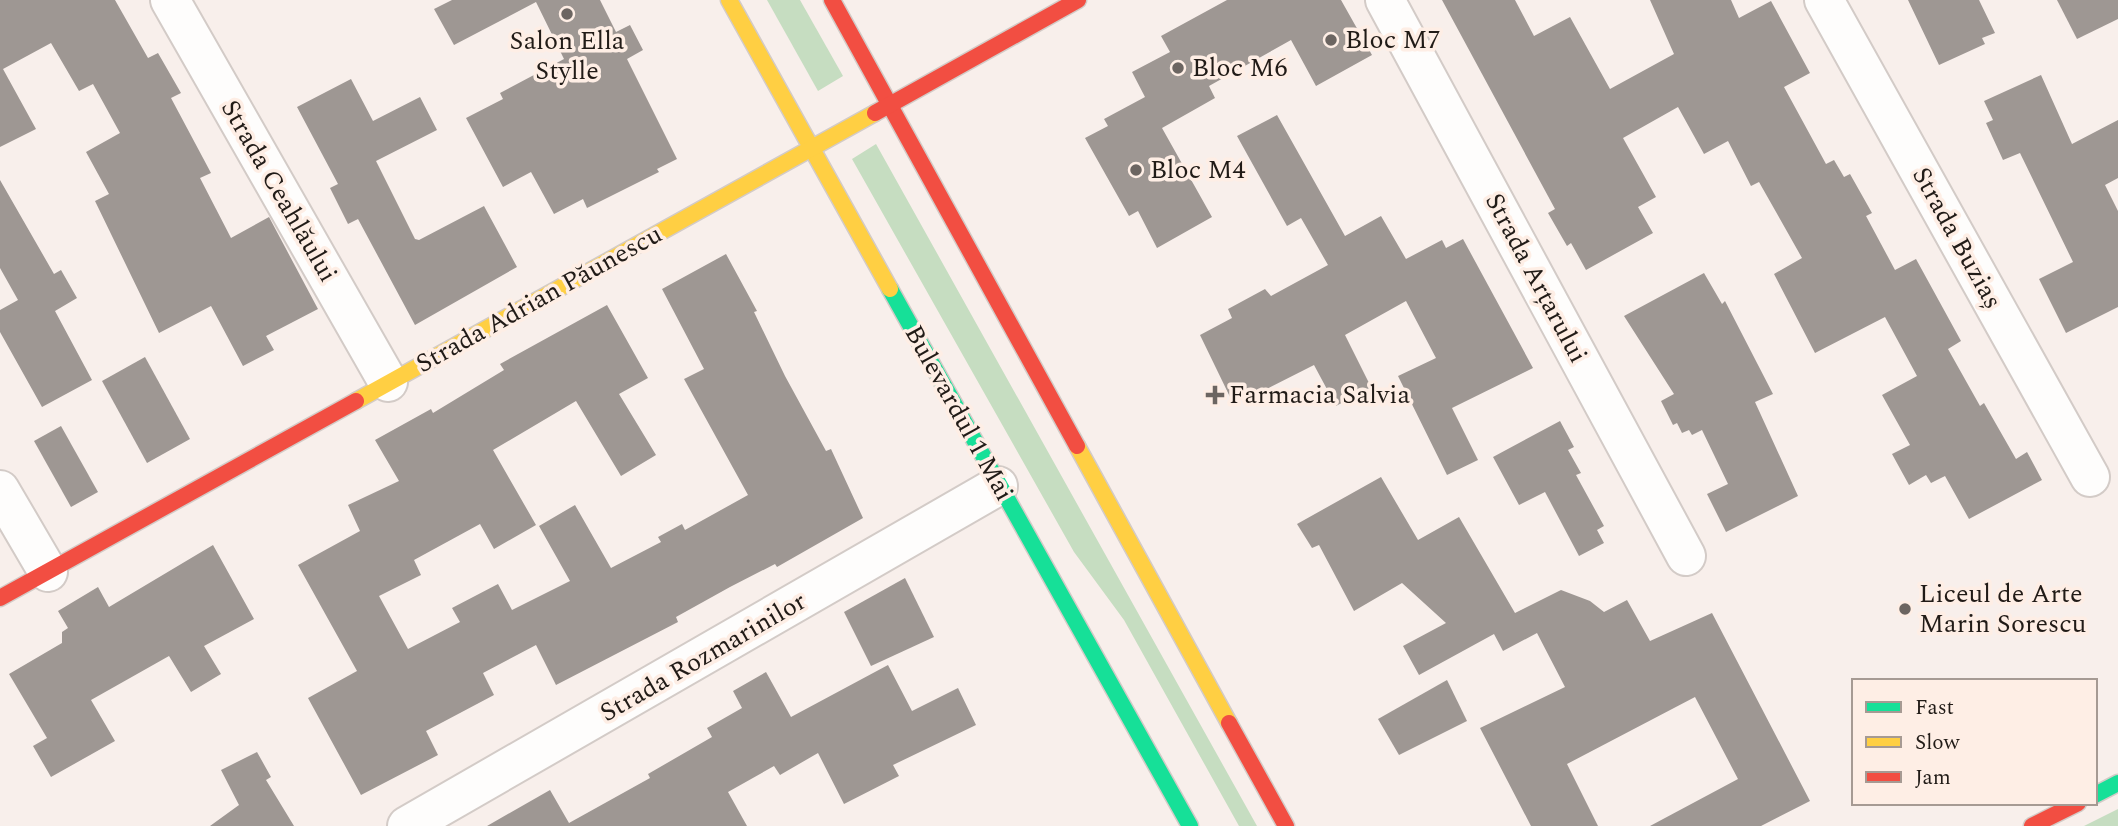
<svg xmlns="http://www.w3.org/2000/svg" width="2118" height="826" font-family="Spectral,serif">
	<rect width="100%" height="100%" fill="#f8efeb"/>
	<g fill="#c6ddc1">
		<polygon points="767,0 800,0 843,76 818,91"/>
		<polygon points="876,144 1257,826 1239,826 1124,620 1074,552 852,159"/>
		<polygon points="2118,809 2118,826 2084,826"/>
	</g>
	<g fill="#9e9793">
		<polygon points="0,0 115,0 148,58 158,53 181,93 171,98 211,173 200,178 231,238 269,217 318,309 266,336 274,350 243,366 211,306 159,333 95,201 109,194 86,152 120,133 93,84 79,91 51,43 3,69 36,129 0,147"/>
		<polygon points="452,0 600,0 616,32 630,25 643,50 627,59 677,159 657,169 659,172 587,208 583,199 554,214 531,172 503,187 466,118 503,99 500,93 564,59 536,2 454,45 434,9"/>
		<polygon points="1227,0 1341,0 1372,55 1316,86 1291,40 1209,86 1215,98 1162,128 1212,217 1157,248 1138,211 1129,216 1085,138 1108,126 1104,119 1145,97 1132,72 1170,52 1161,36"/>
		<polygon points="1442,0 1515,0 1534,36 1570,17 1610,89 1674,54 1650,0 1731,0 1739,18 1771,1 1810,73 1784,87 1826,164 1834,160 1844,177 1850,174 1872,213 1866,216 1895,270 1916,259 1961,341 1948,349 1980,406 1984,403 2016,459 2027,452 2042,480 1969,519 1945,476 1931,483 1926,475 1909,485 1892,454 1910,445 1882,395 1917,376 1885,317 1815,353 1774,274 1802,258 1759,182 1751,186 1728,141 1704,154 1678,107 1623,138 1656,197 1638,207 1653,233 1586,270 1571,243 1567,246 1548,213 1555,209"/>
		<polygon points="1908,0 1979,0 1995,33 1982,38 1985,44 1939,65"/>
		<polygon points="2057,0 2118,0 2118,19 2077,39"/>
		<polygon points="2041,75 2072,144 2118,120 2118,178 2105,185 2118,211 2118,307 2066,333 2039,279 2073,262 2020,153 2003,160 1986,123 1993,120 1984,101"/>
		<polygon points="351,79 373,121 420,97 437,130 376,161 415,239 419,240 484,206 517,267 415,325 358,219 348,224 330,188 338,184 297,107"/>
		<polygon points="1277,115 1345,236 1381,216 1406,259 1442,240 1446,248 1463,239 1533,368 1452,408 1478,460 1447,475 1398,376 1436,358 1406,301 1345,335 1371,387 1336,406 1314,365 1253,396 1249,390 1231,399 1200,335 1232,318 1228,309 1265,289 1271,296 1328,265 1301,218 1287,226 1237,136"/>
		<polygon points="0,180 54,274 61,270 77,298 55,311 92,380 42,407 0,332 0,310 18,300 0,268"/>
		<polygon points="726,254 757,311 754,312 785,376 826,451 831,449 863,518 777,567 775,564 730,587 676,617 678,622 556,685 536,645 483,673 494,695 426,731 438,755 361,795 308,698 357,671 298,565 360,531 348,505 399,481 375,440 431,409 433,413 504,370 500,364 607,305 648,378 619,394 656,455 621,476 576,401 493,450 536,525 494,549 480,524 414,560 421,575 379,596 408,649 460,622 452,608 498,584 512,610 570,581 539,526 575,505 611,568 661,542 658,537 682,524 685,530 748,495 684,379 704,369 662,289"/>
		<polygon points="1704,273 1722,304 1725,301 1773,394 1755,402 1798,496 1726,532 1707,494 1728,484 1702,430 1692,435 1689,430 1682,433 1677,423 1673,425 1661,401 1674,394 1624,316"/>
		<polygon points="145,357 190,439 147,463 102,381"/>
		<polygon points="1560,421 1574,447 1568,450 1581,473 1576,475 1604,526 1597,530 1604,543 1579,556 1545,492 1519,505 1493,457"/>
		<polygon points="61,426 98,492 71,507 34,441"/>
		<polygon points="1381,477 1418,540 1459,517 1515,613 1561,590 1590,601 1604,612 1627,600 1650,641 1712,613 1810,801 1761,826 1650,826 1738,779 1695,697 1567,764 1598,826 1531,826 1480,728 1565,687 1537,633 1503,651 1494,634 1419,675 1403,646 1446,623 1402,583 1354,611 1319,545 1312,548 1297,524"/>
		<polygon points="213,545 254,619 204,646 221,674 191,692 169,656 91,700 115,741 51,777 33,746 47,738 9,674 62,643 62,632 68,628 58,611 98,587 109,607"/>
		<polygon points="905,578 934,637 871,666 844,612"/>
		<polygon points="888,665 912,711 958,688 976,725 893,765 899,776 844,804 818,753 780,775 774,766 728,792 747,826 487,826 550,790 569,823 650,778 648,774 712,737 707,728 742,708 733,691 766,672 791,717"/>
		<polygon points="1447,680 1467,721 1399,755 1378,719"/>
		<polygon points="257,752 271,777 266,780 294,826 210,826 239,805 221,770"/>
	</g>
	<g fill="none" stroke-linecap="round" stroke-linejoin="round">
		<defs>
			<g id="street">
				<polyline points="170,0 388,382"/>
				<polyline points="1385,0 1686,556"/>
				<polyline points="1824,0 2090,477"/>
				<polyline points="0,490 48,572"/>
				<polyline points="407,826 998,486"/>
			</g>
			<g id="fast">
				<polyline points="890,289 1190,826"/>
				<polyline points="2095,795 2118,783"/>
			</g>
			<g id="slow">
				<polyline points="729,0 890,289"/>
				<polyline points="356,401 875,113"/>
				<polyline points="1077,446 1229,723"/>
			</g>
			<g id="jam">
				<polyline points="832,0 1077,446"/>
				<polyline points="875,113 1078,0"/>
				<polyline points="0,598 356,401"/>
				<polyline points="1229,723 1286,826"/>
				<polyline points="2032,826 2078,803"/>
			</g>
		</defs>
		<use href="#street" stroke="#d3cbc7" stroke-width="42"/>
		<use href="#fast" stroke="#d3cbc7" stroke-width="19"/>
		<use href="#slow" stroke="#d3cbc7" stroke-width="19"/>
		<use href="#jam" stroke="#d3cbc7" stroke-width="19"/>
		<use href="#street" stroke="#fefdfc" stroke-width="38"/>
		<use href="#fast" stroke="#16e098" stroke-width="16"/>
		<use href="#slow" stroke="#ffcf43" stroke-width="16"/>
		<use href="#jam" stroke="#f24e42" stroke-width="16"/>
	</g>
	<g fill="#6c6561" stroke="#feeee5" stroke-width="2.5">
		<circle cx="567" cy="14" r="7"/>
		<circle cx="1331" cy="40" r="7"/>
		<circle cx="1178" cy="68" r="7"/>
		<circle cx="1136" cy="170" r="7"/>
		<path d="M1211.5 384.5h7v7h7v7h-7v7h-7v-7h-7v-7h7z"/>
		<circle cx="1905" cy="609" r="7"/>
	</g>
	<g text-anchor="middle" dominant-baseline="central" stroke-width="7" stroke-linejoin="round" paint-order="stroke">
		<g font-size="26" fill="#211b17" stroke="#feeee5" text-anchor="start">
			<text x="1345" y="40">Bloc M7</text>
			<text x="567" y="41" text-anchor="middle">Salon Ella<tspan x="567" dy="30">Stylle</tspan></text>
			<text x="1192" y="68">Bloc M6</text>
			<text x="1150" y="170">Bloc M4</text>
			<text x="1229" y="395">Farmacia Salvia</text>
			<text x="1919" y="594">Liceul de Arte<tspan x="1919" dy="30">Marin Sorescu</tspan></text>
		</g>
		<g font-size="26" fill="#211b17" stroke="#feeee5">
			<text transform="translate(279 191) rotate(60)">Strada Ceahlăului</text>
			<text transform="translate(1957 238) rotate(61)">Strada Buziaș</text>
			<text transform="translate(1536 278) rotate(62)">Strada Arțarului</text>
			<text transform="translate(539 299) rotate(-29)">Strada Adrian Păunescu</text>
			<text transform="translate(959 413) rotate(61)">Bulevardul 1 Mai</text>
			<text transform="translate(703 657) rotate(-30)">Strada Rozmarinilor</text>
		</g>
	</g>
	<rect x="1852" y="679" width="245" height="126" fill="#feeee5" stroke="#a69a93" stroke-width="2"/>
	<rect x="1866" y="702" width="35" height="10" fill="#16e098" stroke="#a69a93" stroke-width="2"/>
	<text x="1915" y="714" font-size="21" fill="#211b17">Fast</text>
	<rect x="1866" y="737" width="35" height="10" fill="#ffcf43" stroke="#a69a93" stroke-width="2"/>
	<text x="1915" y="749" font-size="21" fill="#211b17">Slow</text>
	<rect x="1866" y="772" width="35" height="10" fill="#f24e42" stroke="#a69a93" stroke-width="2"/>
	<text x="1915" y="784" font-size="21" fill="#211b17">Jam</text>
</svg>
